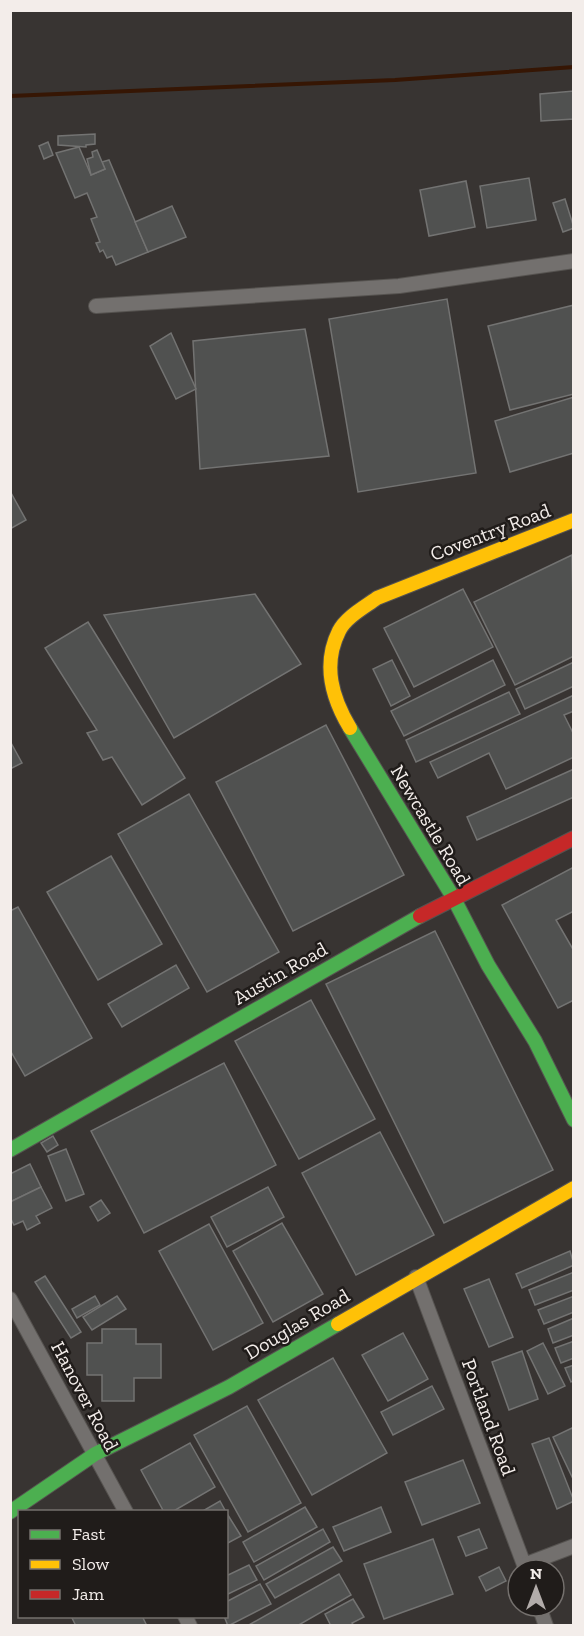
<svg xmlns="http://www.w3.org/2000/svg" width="584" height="1636" font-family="'Zilla Slab',serif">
	<rect width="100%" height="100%" fill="#383432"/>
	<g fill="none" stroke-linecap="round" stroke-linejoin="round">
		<polyline stroke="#361604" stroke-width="4" points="10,96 395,80 574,67"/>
	</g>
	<g fill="#505150" stroke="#737372" stroke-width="1.5">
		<polygon points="574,91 574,119 541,121 540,94"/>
		<polygon points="95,134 95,144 86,145 86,147 58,145 58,136"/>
		<polygon points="48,142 53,155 44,159 39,146"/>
		<polygon points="79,147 91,175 105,169 102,162 109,160 148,252 116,265 112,256 107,258 103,250 100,252 96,243 100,242 91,219 97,217 87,193 75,198 56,153"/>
		<polygon points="97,150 105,169 91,175 87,159 93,157 92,152"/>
		<polygon points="529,178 536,220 487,228 480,186"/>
		<polygon points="466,181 475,227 429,236 420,190"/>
		<polygon points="565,199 574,228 563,232 553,203"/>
		<polygon points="172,206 186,237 148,252 135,222"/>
		<polygon points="447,299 476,473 358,492 329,319"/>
		<polygon points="574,305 574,394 510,410 488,326"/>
		<polygon points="305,329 329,456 200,469 193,341"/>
		<polygon points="171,333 196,389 176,399 150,346"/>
		<polygon points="574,397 574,453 510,472 495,421"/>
		<polygon points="10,491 26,520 10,529"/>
		<polygon points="572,555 574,656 515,685 474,602"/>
		<polygon points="463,589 493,647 414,687 384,628"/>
		<polygon points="255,594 301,664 174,738 104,615"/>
		<polygon points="88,622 185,778 142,805 112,757 103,760 87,733 97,730 45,648"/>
		<polygon points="392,660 410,696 391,706 373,669"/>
		<polygon points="493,660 505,685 404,736 391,711"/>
		<polygon points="574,662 574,686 525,709 516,689"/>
		<polygon points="509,692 520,714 416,762 406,740"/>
		<polygon points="574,695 574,711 564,715 574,735 574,757 506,789 489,753 438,778 430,762"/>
		<polygon points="326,725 404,875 293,931 216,782"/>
		<polygon points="10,741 22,763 10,769"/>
		<polygon points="574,769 574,797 477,840 467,817"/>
		<polygon points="189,794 279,952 207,992 118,834"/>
		<polygon points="111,856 162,944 98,980 47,892"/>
		<polygon points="574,867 574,911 556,920 574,951 574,1000 558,1008 502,905"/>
		<polygon points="18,907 92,1038 25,1076 10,1050 10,911"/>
		<polygon points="435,931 553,1170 444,1223 326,984"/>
		<polygon points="176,965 189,988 122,1027 108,1004"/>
		<polygon points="311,1000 375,1119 299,1159 235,1041"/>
		<polygon points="224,1063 276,1165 144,1233 91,1131"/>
		<polygon points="380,1132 434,1235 356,1275 302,1173"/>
		<polygon points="53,1136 58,1145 47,1152 41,1143"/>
		<polygon points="66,1149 84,1194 66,1201 48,1156"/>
		<polygon points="30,1164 41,1187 10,1202 10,1174"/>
		<polygon points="41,1187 52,1208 36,1216 40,1223 27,1230 23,1221 14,1225 10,1217 10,1202"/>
		<polygon points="268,1187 284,1217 227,1247 211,1217"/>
		<polygon points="101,1200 110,1213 98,1221 90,1207"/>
		<polygon points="282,1223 323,1294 273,1322 233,1251"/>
		<polygon points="209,1224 263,1323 213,1350 159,1251"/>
		<polygon points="570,1251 574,1265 522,1288 516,1274"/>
		<polygon points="574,1272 574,1290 535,1305 529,1290"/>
		<polygon points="45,1276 81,1332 71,1338 35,1282"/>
		<polygon points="489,1279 513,1337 489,1347 464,1289"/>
		<polygon points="95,1296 100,1305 77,1318 72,1309"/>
		<polygon points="117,1296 126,1309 92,1330 83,1317"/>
		<polygon points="574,1296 574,1312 544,1324 538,1310"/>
		<polygon points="574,1318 574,1335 553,1343 548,1329"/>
		<polygon points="102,1329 136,1329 136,1344 161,1344 161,1378 134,1378 134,1401 102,1401 102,1375 87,1375 87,1343 102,1343"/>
		<polygon points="403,1333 428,1379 388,1401 362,1355"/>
		<polygon points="574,1341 574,1358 561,1363 555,1348"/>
		<polygon points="543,1343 565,1386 548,1394 527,1351"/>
		<polygon points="522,1351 538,1399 509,1410 492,1362"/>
		<polygon points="333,1358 387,1453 312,1495 258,1400"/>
		<polygon points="574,1365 574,1380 571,1382 565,1368"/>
		<polygon points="432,1386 444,1409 393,1435 381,1412"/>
		<polygon points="247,1406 301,1503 248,1532 194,1435"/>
		<polygon points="572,1428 574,1431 574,1481 553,1437"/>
		<polygon points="549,1438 574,1501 557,1509 532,1444"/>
		<polygon points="190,1443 215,1487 172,1512 164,1512 141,1470"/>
		<polygon points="463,1460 480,1503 422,1525 405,1482"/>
		<polygon points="220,1501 226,1512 201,1512"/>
		<polygon points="305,1507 317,1527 254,1562 243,1542"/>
		<polygon points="381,1507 391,1532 344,1551 333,1527"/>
		<polygon points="226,1512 241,1536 226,1544"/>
		<polygon points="323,1529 330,1542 264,1580 256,1566"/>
		<polygon points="479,1529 487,1548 466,1556 458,1537"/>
		<polygon points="433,1539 453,1594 384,1619 364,1564"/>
		<polygon points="333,1547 342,1561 275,1598 266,1584"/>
		<polygon points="249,1565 257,1580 226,1595 226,1576"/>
		<polygon points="499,1567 506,1581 486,1591 479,1577"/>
		<polygon points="339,1574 351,1595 297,1626 247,1626"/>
		<polygon points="260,1584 271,1604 228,1626 224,1616 226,1616 226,1602"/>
		<polygon points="353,1599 364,1617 352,1623 354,1626 331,1626 325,1614"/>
		<polygon points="71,1616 142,1616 147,1626 76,1626"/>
	</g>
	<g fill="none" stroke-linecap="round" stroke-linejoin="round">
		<defs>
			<g id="street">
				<polyline points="96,306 399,286 574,261"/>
				<polyline points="416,1277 526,1570"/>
				<polyline points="10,1299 126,1512"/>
				<polyline points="524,1565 574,1546"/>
				<polyline points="539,1606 546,1626"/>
				<polyline points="185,1616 190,1626"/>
			</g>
			<g id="fast">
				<polyline points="350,728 453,897 488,965 535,1041 574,1120"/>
				<polyline points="10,1150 420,916"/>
				<polyline points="10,1512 95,1454 229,1387 338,1324"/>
			</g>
			<g id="slow">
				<path d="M350,728C332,698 322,665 339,631C346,617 365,607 377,598L574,520"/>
				<polyline points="338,1324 574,1188"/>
			</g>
			<polyline id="jam" points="420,916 574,838"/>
		</defs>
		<use href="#street" stroke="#565350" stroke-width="16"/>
		<use href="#fast" stroke="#565350" stroke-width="16"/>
		<use href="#slow" stroke="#565350" stroke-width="16"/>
		<use href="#jam" stroke="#565350" stroke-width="16"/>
		<use href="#street" stroke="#73706e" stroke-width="14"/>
		<use href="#fast" stroke="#4caf50" stroke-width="14"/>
		<use href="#slow" stroke="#ffc107" stroke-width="14"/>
		<use href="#jam" stroke="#c62828" stroke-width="14"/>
	</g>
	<g text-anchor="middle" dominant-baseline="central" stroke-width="5" stroke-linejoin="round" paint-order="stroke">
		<g font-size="20" fill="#f3edea" stroke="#201c1a">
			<text transform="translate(490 532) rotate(-21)">Coventry Road</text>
			<text transform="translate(431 825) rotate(59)">Newcastle Road</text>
			<text transform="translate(280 973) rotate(-30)">Austin Road</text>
			<text transform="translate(297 1324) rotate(-31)">Douglas Road</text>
			<text transform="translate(85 1396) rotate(62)">Hanover Road</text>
			<text transform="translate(489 1417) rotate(70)">Portland Road</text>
		</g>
	</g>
	<rect width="584" height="1636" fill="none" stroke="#f3edea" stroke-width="24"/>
	<rect x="18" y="1510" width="210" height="108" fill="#201c1a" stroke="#74706d" stroke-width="1.5"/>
	<rect x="30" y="1530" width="30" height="9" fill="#4caf50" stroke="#74706d" stroke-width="1.5"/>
	<text x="72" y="1540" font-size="18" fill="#f3edea">Fast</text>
	<rect x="30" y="1560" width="30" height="9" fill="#ffc107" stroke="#74706d" stroke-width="1.5"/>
	<text x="72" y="1570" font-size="18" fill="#f3edea">Slow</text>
	<rect x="30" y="1590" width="30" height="9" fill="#c62828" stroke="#74706d" stroke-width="1.5"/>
	<text x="72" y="1600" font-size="18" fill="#f3edea">Jam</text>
	<g transform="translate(536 1588)"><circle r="28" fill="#201c1a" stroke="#74706d" stroke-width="1.5"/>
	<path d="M0-4.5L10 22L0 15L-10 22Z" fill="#b2acaa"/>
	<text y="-9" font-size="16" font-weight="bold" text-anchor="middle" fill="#f3edea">N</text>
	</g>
</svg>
